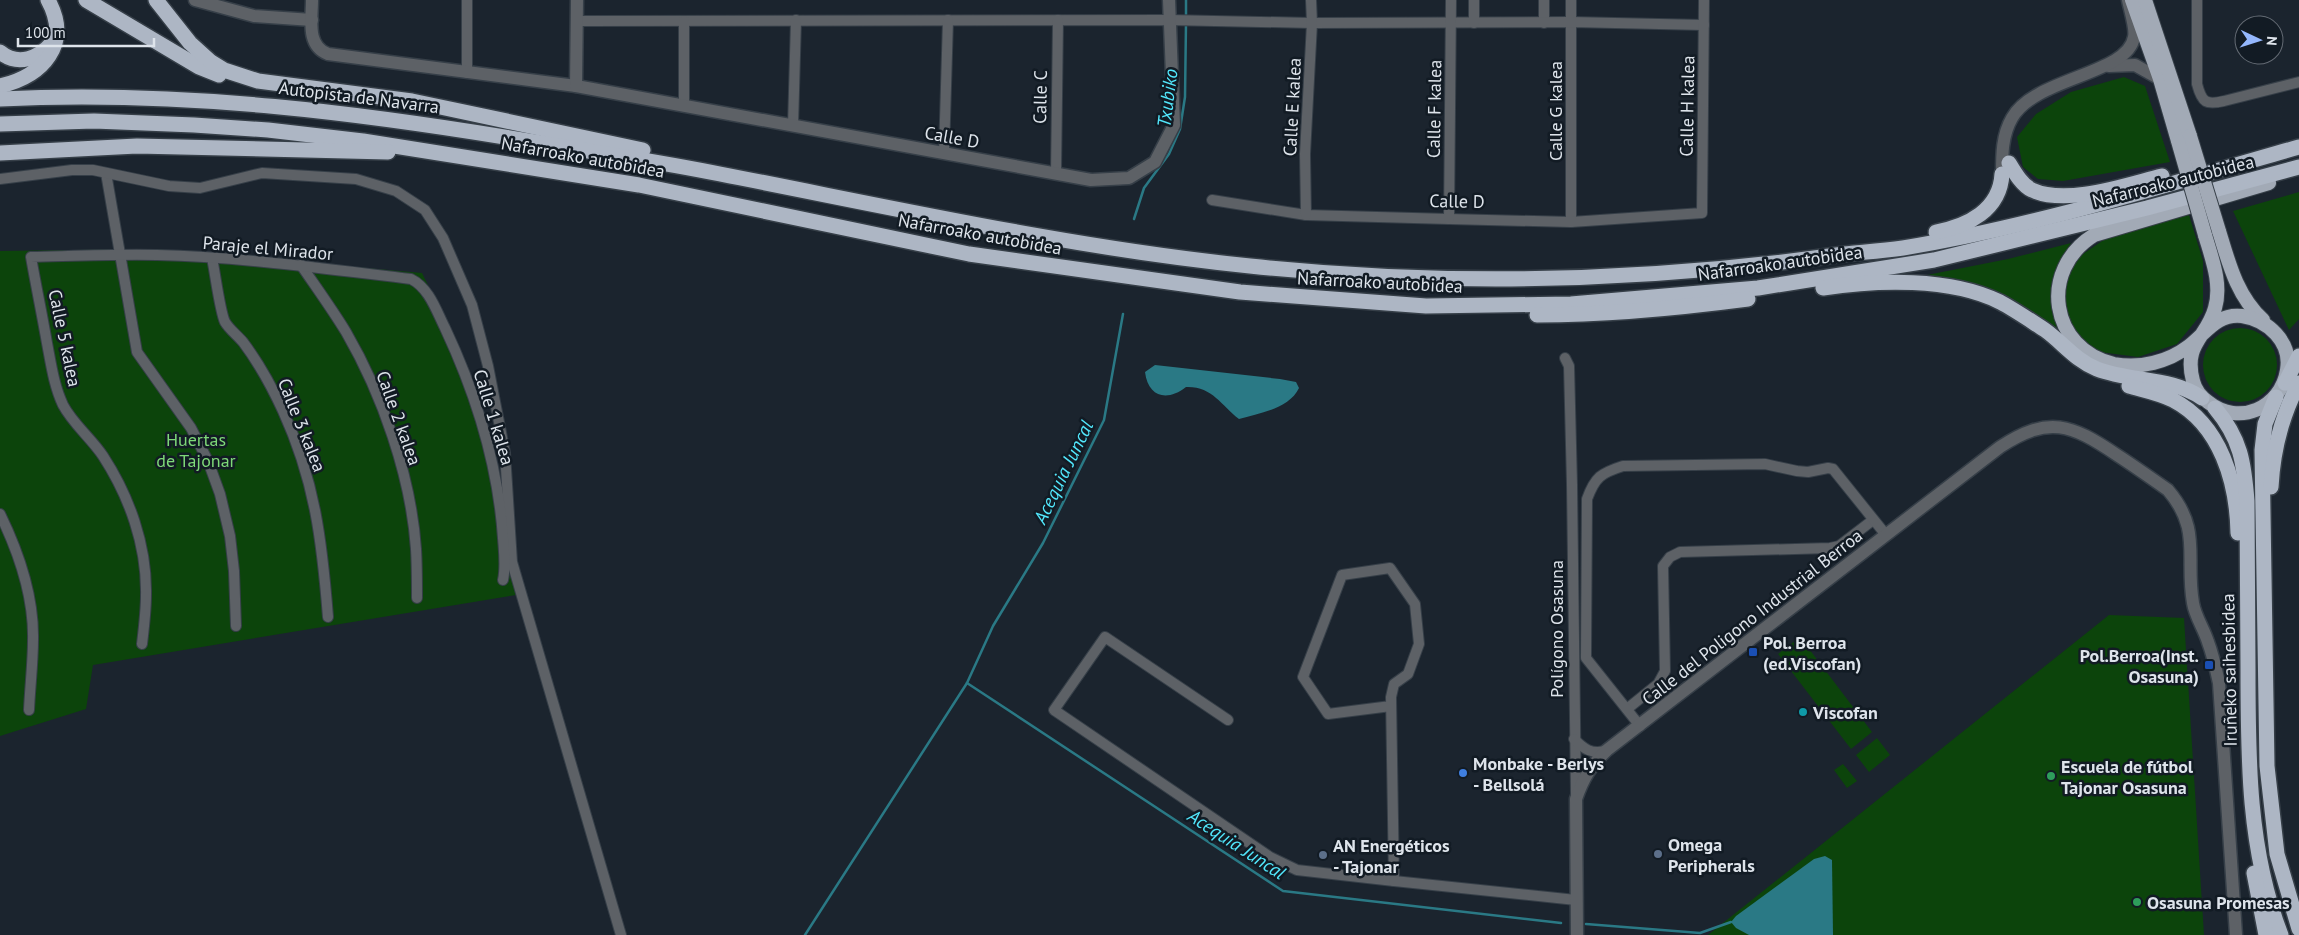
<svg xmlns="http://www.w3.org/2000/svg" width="2299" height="935" font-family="'PT Sans',sans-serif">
	<rect width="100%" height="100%" fill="#1b242e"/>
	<g fill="#0c440b">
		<polygon points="2124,77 2145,86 2170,162 2063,181 2038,179 2023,167 2017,137 2036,114 2071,92"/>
		<polygon points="2299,192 2299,319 2289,330 2233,211"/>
		<polygon points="2189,215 2203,261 2203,312 2177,344 2138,357 2100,352 2084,342 2072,326 2065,303 2067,278 2080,256 2111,235"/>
		<path d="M2071,243C2052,272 2050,296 2057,329L1917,277L2008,259Z"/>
		<polygon points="153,249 422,273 459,348 488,427 506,556 516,595 93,665 86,709 0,736 0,251"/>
		<circle cx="2240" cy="365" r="37"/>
		<polygon points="2109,615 2184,618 2204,935 1708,935"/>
		<polygon points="1800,637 1872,732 1851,749 1778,654"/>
		<polygon points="1877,738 1890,755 1869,772 1856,755"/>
		<polygon points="1843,764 1857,781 1847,788 1834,770"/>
	</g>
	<g fill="#2a7985">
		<path d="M1155,365L1280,379L1296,382L1299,388C1289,409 1259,413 1239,419C1221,405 1212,386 1186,387C1167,402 1148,397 1145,372Z"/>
		<polygon points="1825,856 1832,860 1833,935 1749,935 1736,928 1731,922 1736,916 1814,859"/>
	</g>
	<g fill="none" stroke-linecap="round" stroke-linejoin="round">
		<g stroke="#2a7985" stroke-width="2.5">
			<polyline points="1186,17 1186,0"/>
			<polyline points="1134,219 1144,188 1169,154 1180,129 1185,97 1186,23"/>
			<polyline points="967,683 1283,891 1561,923"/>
			<polyline points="1586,924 1700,933 1731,922"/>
			<polyline points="805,935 967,683 993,626 1043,543 1104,420 1123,314"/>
		</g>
		<defs>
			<g id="minor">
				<polyline points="1544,0 1544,23"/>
				<polyline points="1571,0 1571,222"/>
				<path d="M2197,0V84C2202,103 2206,105 2224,101L2299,82"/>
				<polyline points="577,21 1169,20 1312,23 1571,22 1704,25"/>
				<polyline points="1474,23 1474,0"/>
				<polyline points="467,73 467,0"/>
				<polyline points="684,106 684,21"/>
				<polyline points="793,126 796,20"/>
				<polyline points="944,153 948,20"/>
				<polyline points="106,173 137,352 191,428 208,461 220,494 230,536 234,571 236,626"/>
				<polyline points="1056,174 1058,20"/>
				<polyline points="0,179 72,170 93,170 169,186 200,188 262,173 356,179 396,191 425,210 443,238 472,305 488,366 505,453 512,562 621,935"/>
				<polyline points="1212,200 1306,215 1449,219 1571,222 1702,213 1704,0"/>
				<polyline points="1306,215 1305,154 1312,23 1311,0"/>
				<polyline points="1449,219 1451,0"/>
				<path d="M212,258C215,272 220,312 225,322C229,329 237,335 243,342C258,362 272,387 283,411C315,481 322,541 328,617"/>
				<path d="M301,265C316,287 332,309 346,332C382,394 411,476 416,549C417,565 417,582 417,598"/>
				<polyline points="1565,358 1569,366 1572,485 1576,797"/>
				<path d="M0,514C19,553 34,597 33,640C33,663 30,687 29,710"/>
				<path d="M142,644C144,627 146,611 146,595C147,545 129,496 103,456C91,438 73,424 63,405C54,386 51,364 47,343C42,314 36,286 31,257C73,256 115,254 157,255C242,257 327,269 411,279C429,288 436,310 445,328C476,394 498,464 503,538C504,552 506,567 503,580"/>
				<polyline points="1627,709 1658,684 1665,671 1663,566 1670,557 1680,552 1830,548 1839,546 1873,520"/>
				<polyline points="1228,720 1105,637 1054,710 1270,857 1297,870 1394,881 1391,697 1394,684 1408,674 1419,644 1415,604 1390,568 1342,575 1303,677 1328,714 1391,706"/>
				<path d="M1640,726L1586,658L1587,499C1595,477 1601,473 1623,466L1765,464L1797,471L1808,472L1828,468L1833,469L1886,535"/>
				<path d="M1574,739C1585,750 1591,754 1606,751"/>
				<polyline points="1394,881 1576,900"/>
			</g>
			<g id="tertiary">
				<polyline points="195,0 254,16 312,20"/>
				<path d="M312,0C312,19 306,46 328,54L576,86L1091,180L1129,178L1155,162L1174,125L1169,0"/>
				<polyline points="2109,66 2135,65 2160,79"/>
				<polyline points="576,86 577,0"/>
				<path d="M2002,174C2002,155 2002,135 2012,118C2035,77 2128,75 2134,37C2136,29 2130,10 2128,0"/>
				<path d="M1577,935L1576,799C1583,779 1591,765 1607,750L2000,447C2049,415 2071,424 2117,455C2134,466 2151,478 2168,490C2202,530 2185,557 2193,603C2195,616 2204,629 2208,642C2213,655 2216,669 2219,683L2236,935"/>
			</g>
			<g id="trunk">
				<polyline points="2132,0 2160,79 2178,141"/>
				<polyline points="2145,0 2190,136"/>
				<path d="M2219,231C2229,264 2237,296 2263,320"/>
				<path d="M2205,235C2212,259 2222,284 2215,308C2207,338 2183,343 2193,381C2195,389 2201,397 2208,402C2239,427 2281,408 2287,370C2292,342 2268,320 2242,316C2217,313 2206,333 2189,346C2168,362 2140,369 2114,364C2050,349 2038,270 2094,235L2269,183"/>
			</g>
			<g id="motorway">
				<polyline points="86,0 199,67 219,75"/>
				<polyline points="156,0 190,43 211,62 224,70 258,81 412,101 643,150"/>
				<path d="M0,52C18,67 39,58 52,43"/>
				<path d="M0,86C43,76 72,44 48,0"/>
				<path d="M0,99C186,90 364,113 547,144C604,154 662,162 720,174C895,208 1072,248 1250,266C1449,287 1646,282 1844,254C1864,252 1883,251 1903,248C2037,226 2168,184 2299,147"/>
				<polyline points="0,124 94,121 194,125 268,130 363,141 639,185 969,254 1240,292 1426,306 1571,304 1758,288 1934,260 2147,208 2299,167"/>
				<polyline points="0,153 137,146 388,152"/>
				<path d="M2009,163C2015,173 2022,185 2032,190C2067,206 2126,185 2162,176"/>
				<path d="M1936,232C1968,226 2000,210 2002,174"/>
				<path d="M1823,288C1876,280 1950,277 2000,302C2015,310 2031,321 2045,330C2063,343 2075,360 2097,369C2131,382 2171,377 2202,398"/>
				<path d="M1537,315C1607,315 1679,308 1748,299"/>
				<polyline points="2285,383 2299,356"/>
				<path d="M2129,386C2143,390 2159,393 2173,400C2221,425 2237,483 2238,533"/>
				<polyline points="2276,397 2265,424 2262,450 2267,766 2277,854 2299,929"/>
				<path d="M2215,408C2241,439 2244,463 2247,501C2247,557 2248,613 2248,669C2248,759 2248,850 2281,935"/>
				<path d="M2271,487C2273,450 2282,415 2299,383"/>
				<polyline points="2254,873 2266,935"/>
			</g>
		</defs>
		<use href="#minor" stroke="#363f48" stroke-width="12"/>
		<use href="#tertiary" stroke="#363f48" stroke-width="15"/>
		<use href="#trunk" stroke="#363f48" stroke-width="16"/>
		<use href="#motorway" stroke="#363f48" stroke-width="18"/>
		<use href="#minor" stroke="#5d6166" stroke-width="10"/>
		<use href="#tertiary" stroke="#5d6166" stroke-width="12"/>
		<use href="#trunk" stroke="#a2aab6" stroke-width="14"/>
		<use href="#motorway" stroke="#adb6c4" stroke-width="15"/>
		<defs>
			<g id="trunk-bridge">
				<polyline points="2190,136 2219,231"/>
				<polyline points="2178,141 2205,235"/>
			</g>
		</defs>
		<use href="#trunk-bridge" stroke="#363f48" stroke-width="16" stroke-linecap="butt"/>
		<use href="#trunk-bridge" stroke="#a2aab6" stroke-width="14"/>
	</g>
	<g fill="#1a4fb4" stroke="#121b24" stroke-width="2">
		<rect x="1748" y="647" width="10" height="10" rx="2.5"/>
		<rect x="2204" y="660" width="10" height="10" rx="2.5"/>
	</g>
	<circle fill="#0f9aa8" stroke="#121b24" stroke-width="2" cx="1803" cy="712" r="5"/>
	<circle fill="#3f7fe0" stroke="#121b24" stroke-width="2" cx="1463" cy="773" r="5"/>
	<g fill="#2e9e5b" stroke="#121b24" stroke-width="2">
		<circle cx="2051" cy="776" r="5"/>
		<circle cx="2137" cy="902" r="5"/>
	</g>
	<g fill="#5c6f8a" stroke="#121b24" stroke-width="2">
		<circle cx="1658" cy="854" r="5"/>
		<circle cx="1323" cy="855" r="5"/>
	</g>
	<g text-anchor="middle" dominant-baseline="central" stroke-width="5" stroke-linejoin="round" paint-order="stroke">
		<g font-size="18" fill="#dee4eb" stroke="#121b24">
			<text transform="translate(359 97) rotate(7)">Autopista de Navarra</text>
			<text transform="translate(1040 97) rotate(-89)">Calle C</text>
			<text transform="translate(1687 106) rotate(-89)">Calle H kalea</text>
			<text transform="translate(1292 107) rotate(-87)">Calle E kalea</text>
			<text transform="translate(1434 109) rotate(-89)">Calle F kalea</text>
			<text transform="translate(1555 111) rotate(-90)">Calle G kalea</text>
			<text transform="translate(952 137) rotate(10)">Calle D</text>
			<text transform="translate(583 157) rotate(10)">Nafarroako autobidea</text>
			<text transform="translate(2173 181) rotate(-14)">Nafarroako autobidea</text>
			<text transform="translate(1457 201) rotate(1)">Calle D</text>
			<text transform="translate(980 234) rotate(10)">Nafarroako autobidea</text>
			<text transform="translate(268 248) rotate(5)">Paraje el Mirador</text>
			<text transform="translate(1780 263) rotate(-8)">Nafarroako autobidea</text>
			<text transform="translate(1380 282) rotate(3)">Nafarroako autobidea</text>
			<text transform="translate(65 338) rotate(78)">Calle 5 kalea</text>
			<text transform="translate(494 417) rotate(73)">Calle 1 kalea</text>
			<text transform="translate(399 418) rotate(70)">Calle 2 kalea</text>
			<text transform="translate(302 425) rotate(68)">Calle 3 kalea</text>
			<text transform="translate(1752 617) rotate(-38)">Calle del Poligono Industrial Berroa</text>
			<text transform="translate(1556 629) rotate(-90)">Polígono Osasuna</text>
			<text transform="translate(2229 670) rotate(-91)">Iruñeko saihesbidea</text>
		</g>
		<g font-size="18" fill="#7ed978" stroke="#121b24">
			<text x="196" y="439">Huertas<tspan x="196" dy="21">de Tajonar</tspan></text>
		</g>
		<g font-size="18" font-weight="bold" fill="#dee4eb" stroke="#121b24" text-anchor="start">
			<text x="1763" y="642">Pol. Berroa<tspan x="1763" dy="21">(ed.Viscofan)</tspan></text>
			<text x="2199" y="655" text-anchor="end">Pol.Berroa(Inst.<tspan x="2199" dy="21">Osasuna)</tspan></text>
			<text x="1813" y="712">Viscofan</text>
			<text x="1473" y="763">Monbake - Berlys<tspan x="1473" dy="21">- Bellsolá</tspan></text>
			<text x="2061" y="766">Escuela de fútbol<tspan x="2061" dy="21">Tajonar Osasuna</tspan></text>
			<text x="1668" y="844">Omega<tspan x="1668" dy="21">Peripherals</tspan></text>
			<text x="1333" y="845">AN Energéticos<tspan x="1333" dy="21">- Tajonar</tspan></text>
			<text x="2147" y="902">Osasuna Promesas</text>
		</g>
		<g font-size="19" font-style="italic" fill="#52e7fc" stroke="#121b24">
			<text transform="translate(1167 98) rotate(-83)">Txubiko</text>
			<text transform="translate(1063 472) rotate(-64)">Acequia Juncal</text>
			<text transform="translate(1237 844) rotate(33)">Acequia Juncal</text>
		</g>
	</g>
	<g transform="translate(2259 40) rotate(94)"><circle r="24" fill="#121b24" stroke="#646b74"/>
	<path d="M0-4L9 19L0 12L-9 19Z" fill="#94b7fd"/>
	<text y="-8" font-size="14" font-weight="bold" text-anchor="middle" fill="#dee4eb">N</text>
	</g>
	<path d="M18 38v8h136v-8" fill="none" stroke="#dee4eb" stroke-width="2.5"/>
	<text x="25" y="38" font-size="15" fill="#dee4eb" stroke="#121b24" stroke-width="4" paint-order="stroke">100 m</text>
</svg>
